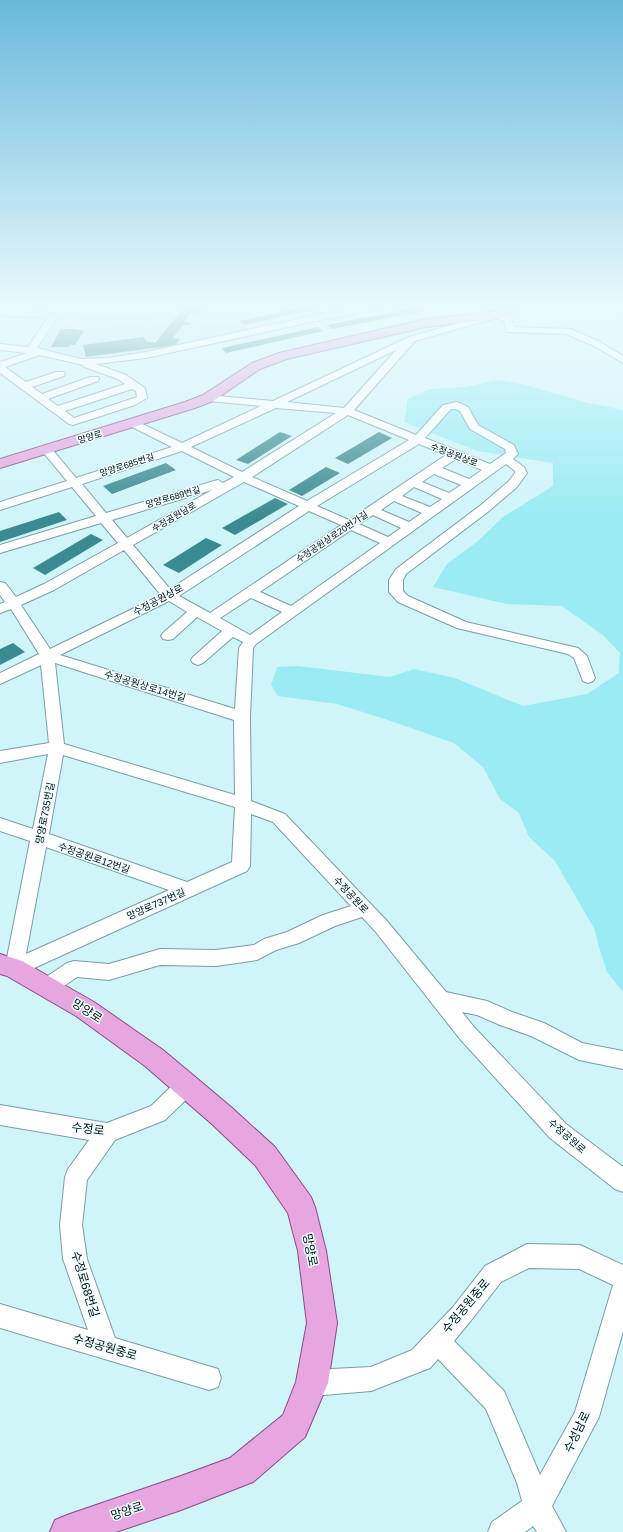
<svg xmlns="http://www.w3.org/2000/svg" width="623" height="1532" font-family="Helvetica,'Noto Sans KR',sans-serif">
	<rect width="100%" height="100%" fill="#cff5f9"/>
	<g fill="#b9eaed">
		<polygon points="92,305 210,305 179,345 142,353 95,358 79,357 40,345 56,327 57,322 55,316 80,315"/>
		<polygon points="213,305 357,305 318,312 184,343"/>
	</g>
	<g fill="#9aebf3">
		<polygon points="99,305 163,305 142,330 77,324"/>
		<polygon points="216,305 284,305 232,317 209,313"/>
		<polygon points="498,380 522,384 588,403 623,410 623,992 607,972 598,944 595,930 555,861 529,837 519,813 500,799 483,767 454,743 385,719 337,704 278,696 271,685 277,667 298,666 390,677 414,669 455,678 523,706 587,694 619,673 620,653 604,636 562,606 507,604 433,587 447,564 478,541 503,517 553,486 553,463 477,451 404,422 408,399 430,389 466,387"/>
	</g>
	<g fill="#3a8a91">
		<polygon points="186,305 204,306 197,315 190,314 184,322 191,323 189,325 183,325 173,338 180,339 175,345 86,357 83,345 144,337 146,341 155,343"/>
		<polygon points="309,305 323,305 316,309 244,325 240,321"/>
		<polygon points="419,307 424,311 332,329 327,325"/>
		<polygon points="318,327 323,331 226,353 222,348"/>
		<polygon points="61,329 76,329 84,331 75,345 70,345 69,347 51,347"/>
		<polygon points="280,432 292,436 248,464 236,460"/>
		<polygon points="379,432 392,438 348,464 335,458"/>
		<polygon points="166,463 176,470 112,494 103,486"/>
		<polygon points="326,467 340,473 302,496 289,490"/>
		<polygon points="275,498 288,504 235,535 222,528"/>
		<polygon points="59,512 67,520 0,542 0,531"/>
		<polygon points="91,534 103,540 45,575 33,568"/>
		<polygon points="206,538 222,545 179,573 163,565"/>
		<polygon points="13,643 25,652 0,665 0,649"/>
	</g>
	<g fill="none" stroke-linecap="round" stroke-linejoin="round">
		<defs>
			<g id="minor">
				<path d="M372,305H392L387,308L321,320L146,358L96,364L126,375L145,388L147,398L135,405L73,425L69,424L0,373V362L27,353L0,350V344L28,347L47,319L43,317L0,316V310C15,311 47,307 57,318L37,348L81,359L108,358L146,352L321,314ZM40,355L83,365L84,367L118,379L125,384L58,406L48,399L98,381L99,379L98,377H90L42,394L32,387L64,376L65,374L64,372H56L26,382L5,367ZM132,389L136,391L137,397L74,418L65,411Z"/>
				<path d="M504,305H522C518,309 508,309 504,305Z"/>
				<path d="M500,311L511,317L514,327L571,329L600,342L623,356V363L594,346L566,334L507,332L504,321L496,318L415,341L354,410L416,435L443,405L457,402L468,407L478,425L514,445L518,454L513,459L524,467L527,473L517,487L489,511L406,574L403,580V591L408,596L466,622L578,648L587,656L595,678L593,681L588,683L583,681L574,658L568,654L457,628L398,602L389,592V580L396,569L481,505L509,481L515,473V471L506,464L256,644L253,648L250,717L251,801L285,814L387,921L446,992L487,1001L512,1012L544,1023L582,1043L623,1051V1069L579,1060L531,1036L500,1025L477,1015L462,1012L474,1027L566,1124L623,1167V1192L615,1189L550,1138L460,1039L375,931L362,917L335,926L299,943L276,950L257,960L216,966L160,965L109,980L77,977L54,993L47,995L40,993L37,987L40,981L67,963L74,961L109,964L160,949L216,950L254,945L264,939L287,932L323,915L351,906L273,822L251,814L250,866L247,871L21,974L14,976L7,974L5,968L30,841L0,831V818L33,829L48,754L0,763V751L49,743L41,665L0,684V673L39,654L11,609L0,613V604L5,602L0,595V582L5,583L16,597L44,584L118,543L101,523L0,553V545L96,516L72,487L0,510V502L67,481L43,452L41,450L43,448H51L76,478L172,447L128,425L127,423L128,421H136L182,443L261,406L208,401L204,400L203,398L204,396L208,395L273,401L409,337ZM396,350L344,408L287,402ZM276,408L336,413L242,472L191,447ZM451,409H455L460,411L470,429L505,449L506,453L490,464L425,438ZM348,415L409,440L307,501L252,477ZM419,444L446,455L349,520L317,506ZM182,451L234,477L223,483L218,480L214,481L106,513L82,484ZM456,459L482,470L469,479L442,468ZM434,474L461,485L449,493L422,482ZM244,482L299,506L170,589L133,545ZM414,487L442,499L430,507L402,496ZM212,490L127,538L112,520ZM394,501L422,513L409,522L381,510ZM309,511L341,525L210,613L179,596ZM373,515L401,528L388,537L359,524ZM351,530L380,543L291,606L260,592ZM124,550L161,595L50,649L21,605L54,590ZM251,598L282,612L250,635L220,618ZM169,601L187,612L163,633L161,636L163,639L168,640L173,639L197,617L222,631L193,657L191,660L193,663L198,665L203,663L233,637L243,642L239,648L235,709L60,655ZM55,663L234,720L235,795L64,744ZM63,755L235,807L232,862L187,882L49,834ZM46,847L169,890L26,954Z"/>
				<polygon points="187,1076 194,1078 197,1085 194,1092 165,1120 115,1140 87,1180 82,1225 87,1259 115,1338 218,1369 221,1378 218,1387 209,1390 0,1328 0,1304 88,1330 63,1259 60,1225 65,1177 68,1169 89,1140 0,1125 0,1105 107,1123 151,1106 180,1078"/>
				<path d="M527,1244L580,1245L623,1265V1331L599,1417L552,1506L566,1532H537L533,1526L525,1532H488L492,1522L522,1501L517,1483L486,1409L438,1359L430,1368L371,1391L312,1396L303,1392L299,1383L303,1374L312,1370L371,1367L412,1350L453,1307L485,1266ZM529,1268L579,1269L613,1285L575,1412L540,1475L504,1391L454,1341L469,1323L501,1282Z"/>
			</g>
			<g id="major">
				<polygon points="502,305 514,305 515,308 506,316 502,318 426,327 287,359 260,369 213,401 195,408 0,468 0,459 185,402 203,395 252,363 279,353 426,319 499,311 503,307"/>
				<polygon points="0,954 22,961 94,1002 163,1050 231,1107 275,1147 311,1197 315,1207 326,1251 337,1323 328,1383 305,1437 253,1482 181,1510 116,1532 50,1532 55,1520 67,1515 181,1476 230,1458 283,1415 296,1382 307,1323 298,1251 288,1213 255,1165 213,1125 145,1066 76,1016 7,976 0,974"/>
			</g>
		</defs>
		<use href="#minor" stroke="#7a9ea2" stroke-width="2"/>
		<use href="#major" stroke="#8c4a8a" stroke-width="2"/>
		<use href="#minor" fill="#fff" fill-rule="evenodd"/>
		<use href="#major" fill="#e6a6e0" fill-rule="evenodd"/>
	</g>
	<linearGradient id="sky" x2="0" y2="1"><stop stop-color="#69b9dc"/><stop offset="0.59" stop-color="#e9fafc"/><stop offset="1" stop-color="#e9fafc" stop-opacity="0"/></linearGradient>
	<rect width="623" height="519" fill="url(#sky)"/>
	<g text-anchor="middle" dominant-baseline="central" stroke-width="3" stroke-linejoin="round" paint-order="stroke">
		<g font-size="9" fill="#030e10" stroke="#effeff">
			<text transform="translate(90 437) rotate(-17)">망양로</text>
			<text transform="translate(454 455) rotate(21)">수정공원상로</text>
			<text transform="translate(127 465) rotate(-18)">망양로685번길</text>
			<text transform="translate(173 497) rotate(-16)">망양로689번길</text>
			<text transform="translate(174 517) rotate(-30)">수정공원남로</text>
			<text transform="translate(332 537) rotate(-34)">수정공원상로20번가길</text>
		</g>
		<g font-size="10" fill="#030e10" stroke="#effeff">
			<text transform="translate(158 600) rotate(-28)">수정공원상로</text>
			<text transform="translate(145 686) rotate(17)">수정공원상로14번길</text>
			<text transform="translate(45 813) rotate(-79)">망양로735번길</text>
			<text transform="translate(94 858) rotate(19)">수정공원로12번길</text>
			<text transform="translate(351 895) rotate(47)">수정공원로</text>
			<text transform="translate(156 904) rotate(-24)">망양로737번길</text>
			<text transform="translate(567 1136) rotate(41)">수정공원로</text>
		</g>
		<g font-size="12" fill="#030e10" stroke="#effeff">
			<text transform="translate(87 1011) rotate(33)">망양로</text>
			<text transform="translate(88 1129) rotate(7)">수정로</text>
			<text transform="translate(310 1250) rotate(79)">망양로</text>
			<text transform="translate(85 1284) rotate(73)">수정로68번길</text>
			<text transform="translate(466 1306) rotate(-50)">수정공원중로</text>
			<text transform="translate(105 1347) rotate(16)">수정공원중로</text>
			<text transform="translate(577 1432) rotate(-64)">수성남로</text>
			<text transform="translate(127 1511) rotate(-18)">망양로</text>
		</g>
	</g>
</svg>
